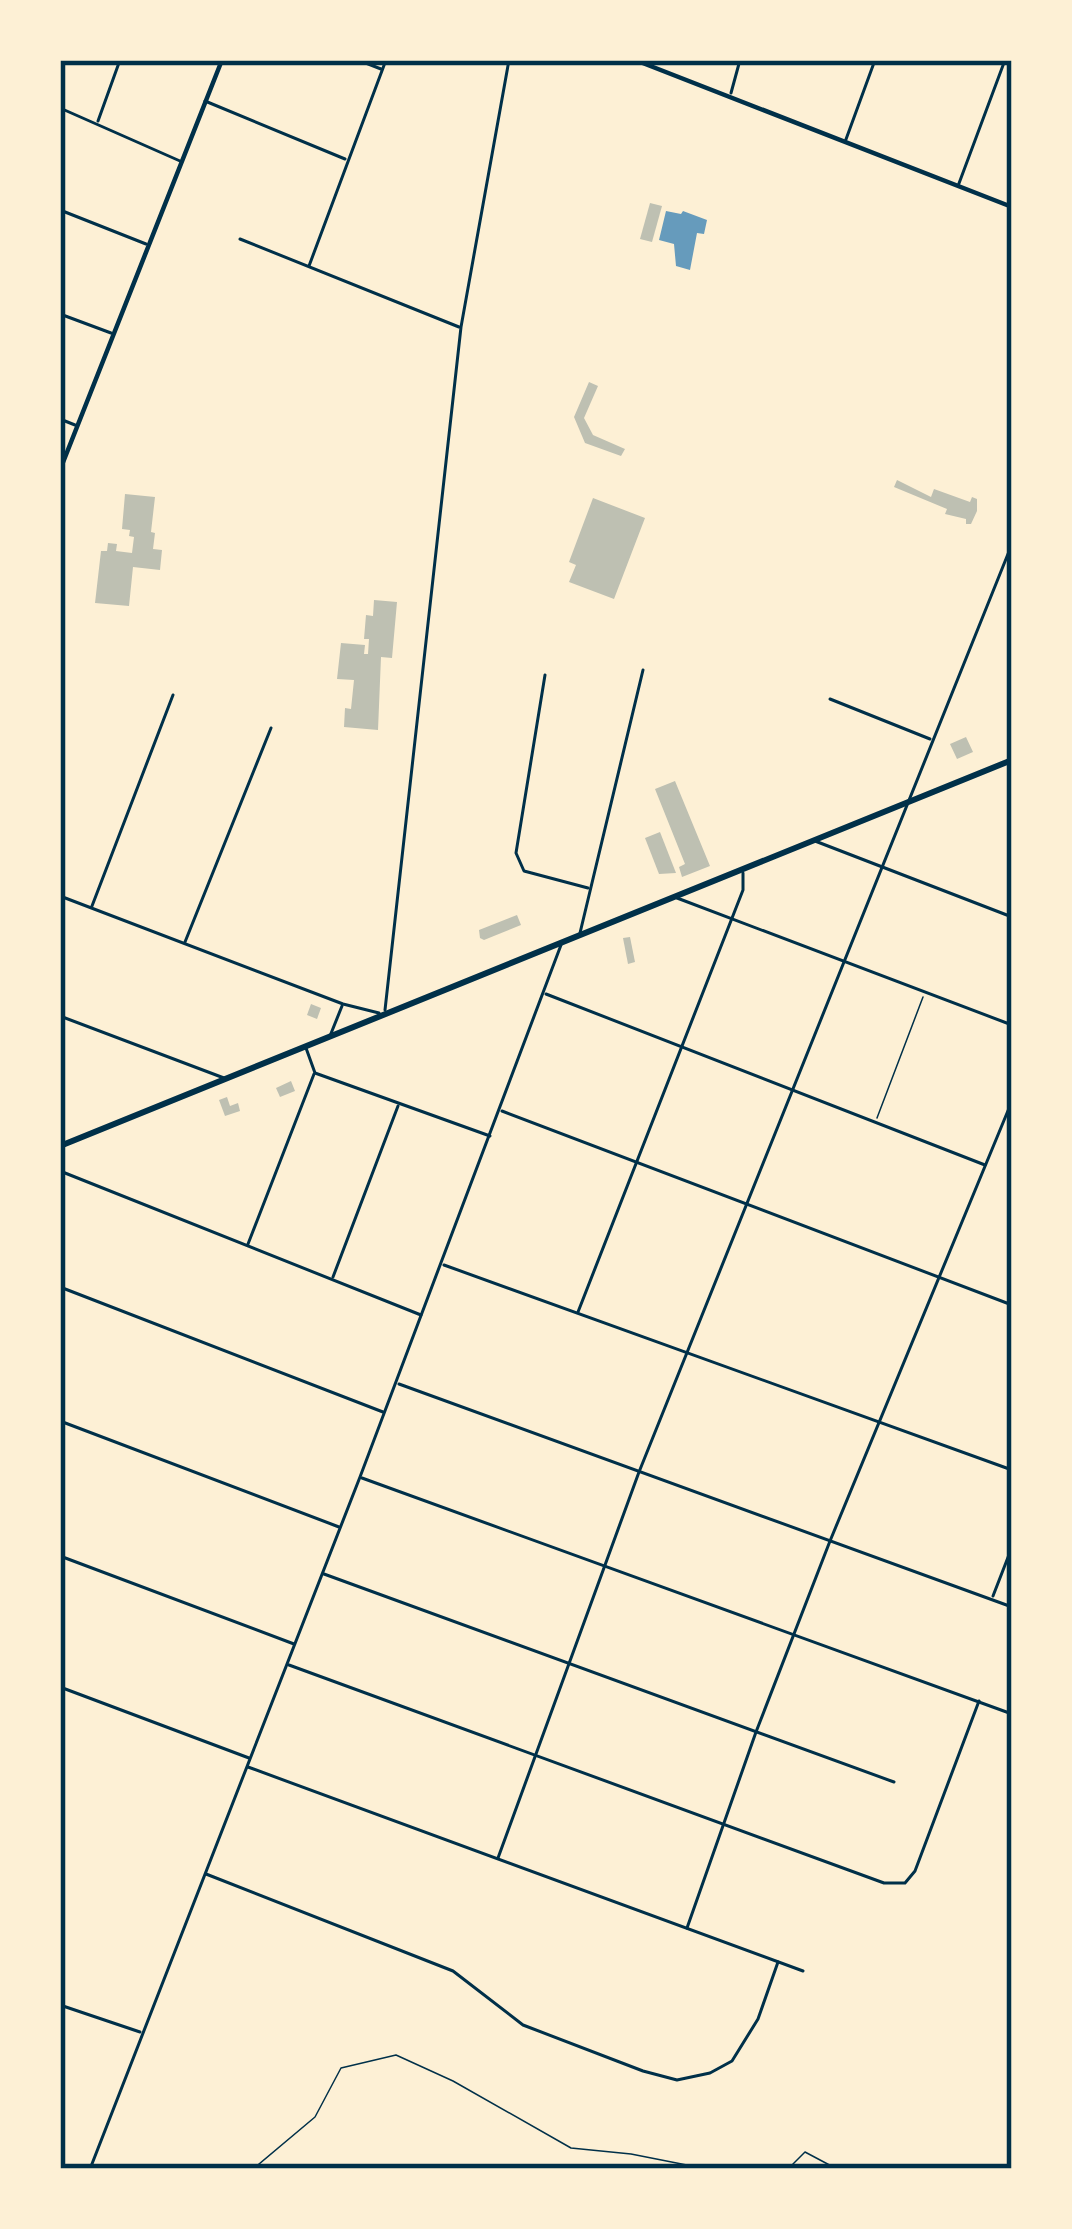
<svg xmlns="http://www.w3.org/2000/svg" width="1072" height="2229" font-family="'Public Sans',sans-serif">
	<rect width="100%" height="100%" fill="#fdf0d5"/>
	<polygon fill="#669bbc" points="666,211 681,214 683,211 707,220 704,234 697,233 690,270 676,266 674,244 659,240"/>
	<g fill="#bec0b2">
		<polygon points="650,203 662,206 652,242 640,239"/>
		<polygon points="589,382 598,386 584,418 593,435 625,449 621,456 585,443 574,417"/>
		<polygon points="897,480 931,497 934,489 970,502 972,497 977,499 977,511 971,524 966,524 966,519 945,514 947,509 894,487"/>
		<polygon points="125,494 155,497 151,532 155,533 153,549 162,550 160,570 133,567 129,606 95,603 101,551 107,551 108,543 117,544 116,551 132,553 134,537 129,536 130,530 122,529"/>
		<polygon points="593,498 645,518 614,599 569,582 576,565 569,562"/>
		<polygon points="374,600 397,602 392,658 381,657 378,730 344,727 345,708 351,709 354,680 337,679 341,643 365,645 364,654 368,654 369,639 364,639 366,615 373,616"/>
		<polygon points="966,737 973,752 957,759 950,744"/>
		<polygon points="675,781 710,866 682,877 679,867 685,864 655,789"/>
		<polygon points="660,832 676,873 659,874 645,838"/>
		<polygon points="517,915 521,925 484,940 480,938 479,930"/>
		<polygon points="630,937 635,962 628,964 623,938"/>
		<polygon points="311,1004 321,1008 317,1019 307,1015"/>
		<polygon points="291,1081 295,1091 280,1097 276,1088"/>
		<polygon points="227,1097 230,1106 238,1103 240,1111 225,1116 219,1100"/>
	</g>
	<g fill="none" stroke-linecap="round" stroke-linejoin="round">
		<g stroke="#003049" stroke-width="1.5">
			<polyline points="253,2169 315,2117 341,2068 396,2055 453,2081 571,2148 631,2154 707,2169"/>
			<polyline points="788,2169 805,2152 837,2169"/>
		</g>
		<polyline stroke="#003049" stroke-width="1.5" points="877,1118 923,997"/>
		<g stroke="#003049" stroke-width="3">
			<polyline points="358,60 381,69"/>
			<polyline points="731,93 740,60"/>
			<polyline points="205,101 345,159"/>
			<polyline points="60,108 180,161"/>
			<polyline points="98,121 120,60"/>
			<polyline points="845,142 875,60"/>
			<polyline points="958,186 1005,60"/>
			<polyline points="60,210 146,244"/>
			<polyline points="240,239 459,327"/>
			<polyline points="309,266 386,60"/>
			<polyline points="60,314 111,333"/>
			<polyline points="60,419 75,425"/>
			<polyline points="545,675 516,853 524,871 588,888"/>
			<polyline points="830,699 930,739"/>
			<polyline points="815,841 1012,917"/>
			<polyline points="60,896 343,1004 379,1013"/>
			<polyline points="677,898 1012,1025"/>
			<polyline points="92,906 173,695"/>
			<polyline points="580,933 643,670"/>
			<polyline points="185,942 271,728"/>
			<polyline points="546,994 985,1165"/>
			<polyline points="385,1010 461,327 509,60"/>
			<polyline points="60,1016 224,1078"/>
			<polyline points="330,1036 342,1006"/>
			<polyline points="306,1048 315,1073 490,1136"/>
			<polyline points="502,1111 1012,1305"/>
			<polyline points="60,1171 421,1315"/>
			<polyline points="248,1244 314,1074"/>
			<polyline points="444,1265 1012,1470"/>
			<polyline points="333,1277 398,1106"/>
			<polyline points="60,1287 383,1412"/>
			<polyline points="578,1312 743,890 743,873"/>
			<polyline points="399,1384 1012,1607"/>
			<polyline points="60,1421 339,1527"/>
			<polyline points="362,1478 1012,1714"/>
			<polyline points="60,1556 294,1644"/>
			<polyline points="324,1574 894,1782"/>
			<polyline points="993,1596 1012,1547"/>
			<polyline points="289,1665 884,1883 905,1883 915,1871 979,1701"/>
			<polyline points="60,1687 249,1758"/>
			<polyline points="248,1767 803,1971"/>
			<polyline points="498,1858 639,1472 1012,544"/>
			<polyline points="206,1874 453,1971 523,2025 643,2071 677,2080 710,2073 732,2061 758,2019 778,1962"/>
			<polyline points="1011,1897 1012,1896"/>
			<polyline points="687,1928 756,1732 830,1541 1012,1101"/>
			<polyline points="60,2005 140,2032"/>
			<polyline points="90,2169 360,1477 561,945"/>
		</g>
		<polyline stroke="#003049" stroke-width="4.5" points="60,470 222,60"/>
		<polyline stroke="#003049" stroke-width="4.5" points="635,60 1012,207"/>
		<polyline stroke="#003049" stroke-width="6" points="60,1146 1012,760"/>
	</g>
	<rect width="1072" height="2229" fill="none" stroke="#fdf0d5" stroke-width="126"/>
	<rect x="63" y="63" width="946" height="2103" fill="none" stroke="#003049" stroke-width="4.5"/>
</svg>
